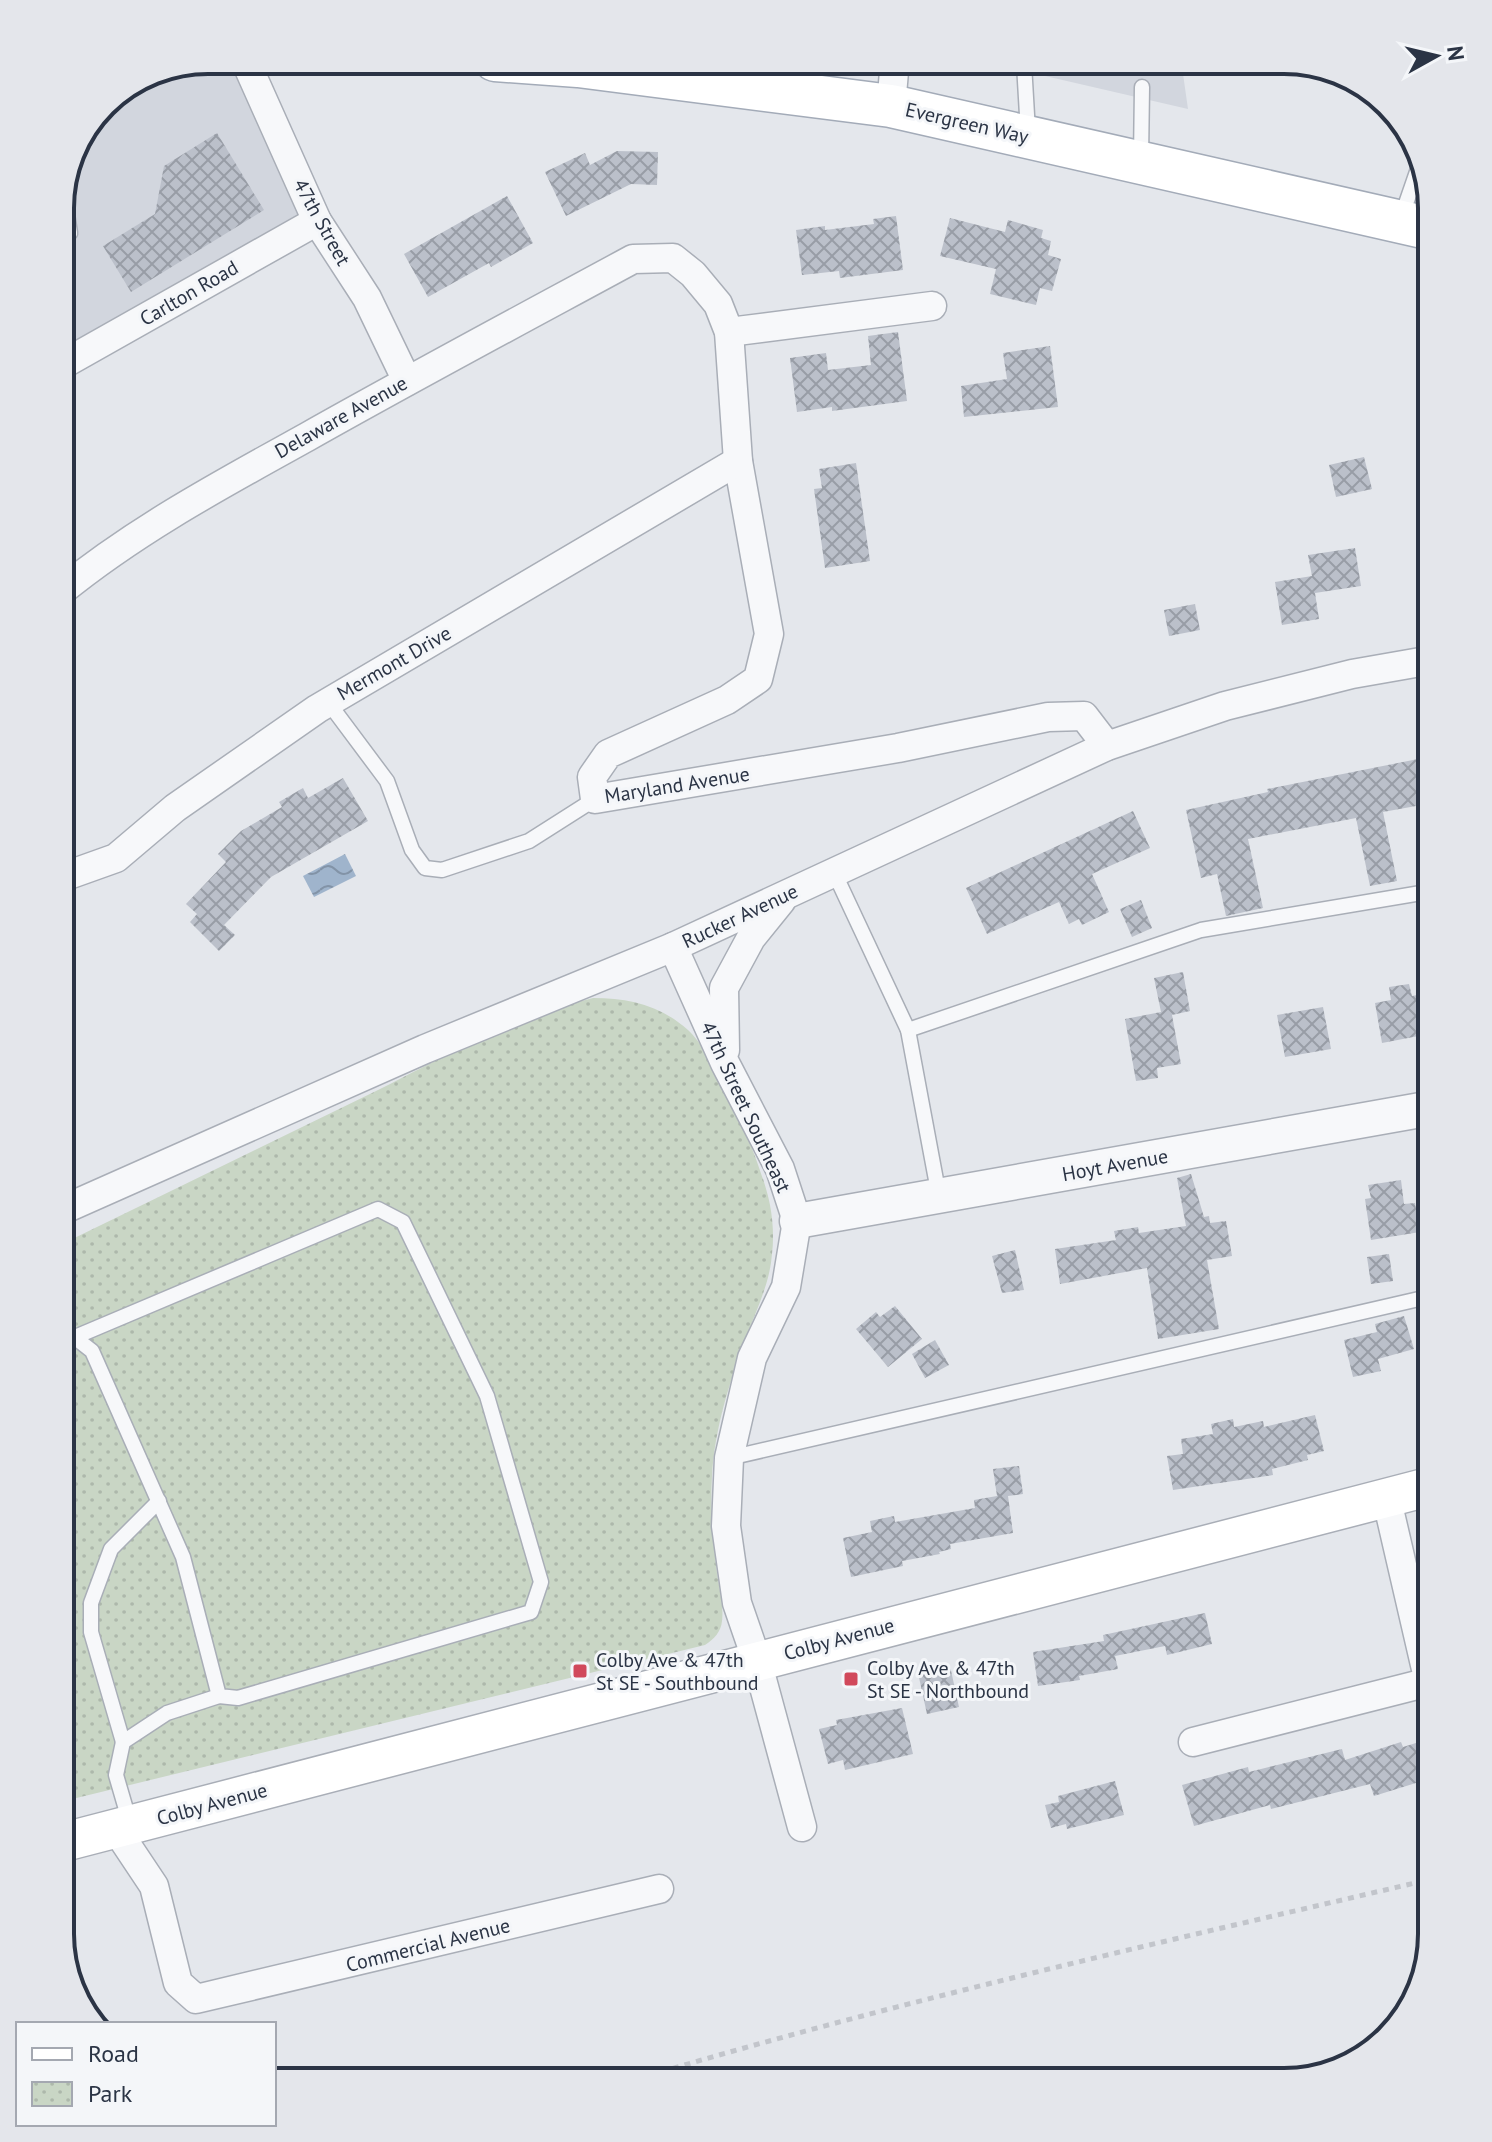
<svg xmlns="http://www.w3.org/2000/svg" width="1492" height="2142" font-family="'PT Sans',sans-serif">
	<defs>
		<pattern id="park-dots" width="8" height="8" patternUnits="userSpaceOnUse" patternTransform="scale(2)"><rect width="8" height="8" fill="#c9d6c5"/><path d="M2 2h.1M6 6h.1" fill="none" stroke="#adb8ab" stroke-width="1.8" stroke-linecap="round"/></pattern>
		<pattern id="water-waves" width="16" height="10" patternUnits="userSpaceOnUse" patternTransform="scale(2)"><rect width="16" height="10" fill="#9fb4cc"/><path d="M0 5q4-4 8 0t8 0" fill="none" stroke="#8293a7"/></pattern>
		<pattern id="building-cross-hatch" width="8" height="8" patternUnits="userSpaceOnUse" patternTransform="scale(2)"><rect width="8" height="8" fill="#bbc0ca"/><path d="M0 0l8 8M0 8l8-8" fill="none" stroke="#989da6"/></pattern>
	</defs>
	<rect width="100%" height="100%" fill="#e4e7ec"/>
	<g fill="#d2d6de">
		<polygon points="208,60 245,60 317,221 60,381 60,198 76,142 110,97"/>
		<polygon points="976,60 1181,60 1188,109"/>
	</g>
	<path fill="url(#park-dots)" d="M593,998C629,998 660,1005 688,1030C717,1056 763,1166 770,1205C773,1221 774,1238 772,1254C770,1282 757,1309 747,1335C730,1381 715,1426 712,1476C710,1509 713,1541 717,1573C719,1588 724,1606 722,1621C721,1632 714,1639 705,1645L60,1802V1245C165,1194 269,1143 374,1092C444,1057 516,1016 593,998Z"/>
	<polygon fill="url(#water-waves)" points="345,854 356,876 314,897 303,876"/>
	<g fill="url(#building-cross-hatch)">
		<polygon points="217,133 264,210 131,292 103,246 155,214 164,166"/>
		<polygon points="617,151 658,152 657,185 631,184 566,216 545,172 585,153 590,165"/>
		<polygon points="507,196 533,243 491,267 489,263 428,297 404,254"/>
		<polygon points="896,216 903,270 840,278 839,271 802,275 796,230 825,226 825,230 874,224 873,219"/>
		<polygon points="950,218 1005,232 1008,220 1043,230 1041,238 1051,241 1048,255 1061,259 1052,291 1040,288 1036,305 990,294 996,269 940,256"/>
		<polygon points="898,332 907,401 832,411 832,407 797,412 790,358 826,353 828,370 871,365 868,336"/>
		<polygon points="1050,346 1058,407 964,417 961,386 1007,379 1003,353"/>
		<polygon points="1364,457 1372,489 1336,497 1329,465"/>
		<polygon points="856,463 870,561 825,568 814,489 822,488 819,469"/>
		<polygon points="1355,548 1361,586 1315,593 1319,619 1282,625 1275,582 1312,576 1308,555"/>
		<polygon points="1195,604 1200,630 1169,636 1164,610"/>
		<polygon points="1418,759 1427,804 1383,812 1397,881 1370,886 1356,818 1248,839 1263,908 1226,916 1217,874 1201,878 1186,810 1268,792 1267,789"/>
		<polygon points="343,778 368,821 271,877 224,925 235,935 219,951 190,922 197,914 186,904 226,862 218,854 241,831 282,807 279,802 303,788 308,798"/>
		<polygon points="1133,811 1150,848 1092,874 1109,912 1082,925 1079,919 1069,924 1059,902 987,934 966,888"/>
		<polygon points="1141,900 1152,928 1132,937 1120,909"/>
		<polygon points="1183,972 1190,1011 1172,1015 1181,1064 1157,1068 1158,1078 1136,1081 1125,1019 1161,1012 1154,978"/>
		<polygon points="1409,984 1412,996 1422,994 1429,1034 1382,1043 1375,1003 1391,1000 1389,987"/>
		<polygon points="1323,1007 1331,1049 1285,1057 1277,1015"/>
		<polygon points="1191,1174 1204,1217 1209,1216 1210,1223 1226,1221 1232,1256 1207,1260 1219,1329 1158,1339 1147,1268 1060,1284 1055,1249 1116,1240 1114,1231 1138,1227 1139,1233 1186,1226 1177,1178"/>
		<polygon points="1401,1180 1404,1204 1415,1203 1420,1232 1371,1240 1365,1199 1371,1198 1368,1185"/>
		<polygon points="1015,1250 1024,1290 1002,1293 992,1256"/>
		<polygon points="1389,1254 1393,1281 1371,1284 1367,1257"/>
		<polygon points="895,1306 922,1339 888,1367 856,1329 876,1312 880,1317"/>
		<polygon points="1404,1316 1414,1349 1378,1359 1381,1371 1353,1377 1344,1340 1377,1332 1375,1324"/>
		<polygon points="935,1340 949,1365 925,1378 912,1354"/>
		<polygon points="1315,1415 1324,1451 1307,1455 1308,1460 1272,1469 1273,1475 1173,1490 1167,1456 1183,1454 1181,1439 1213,1434 1211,1424 1233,1419 1234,1427 1263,1421 1264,1427"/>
		<polygon points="1019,1466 1023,1494 1008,1496 1013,1533 950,1544 951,1549 939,1552 940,1554 902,1561 903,1566 851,1577 843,1538 872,1532 870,1521 894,1516 895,1522 975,1508 974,1500 997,1496 993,1469"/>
		<polygon points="1205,1613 1212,1644 1167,1655 1165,1646 1115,1656 1118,1669 1079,1676 1080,1680 1038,1686 1033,1652 1104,1641 1103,1635"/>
		<polygon points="950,1666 959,1707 927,1714 918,1673"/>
		<polygon points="902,1708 913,1754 845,1770 843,1760 828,1764 819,1729 837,1725 836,1720"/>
		<polygon points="1432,1738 1432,1778 1374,1796 1370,1784 1271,1809 1270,1805 1194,1826 1182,1785 1248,1767 1249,1772 1342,1749 1345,1760 1401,1742 1403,1747"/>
		<polygon points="1115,1781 1124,1815 1067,1829 1066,1824 1051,1828 1045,1805 1059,1802 1058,1796"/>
	</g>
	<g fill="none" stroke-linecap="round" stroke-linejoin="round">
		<defs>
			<g id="service">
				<polyline points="1024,64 1028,132"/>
				<polyline points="1141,158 1142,87"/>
				<polyline points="1401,218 1420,163"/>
				<polyline points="60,236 70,233 63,189"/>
				<polyline points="1428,326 1432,318"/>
				<polyline points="328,702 387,781 412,850 425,868 442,870 529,841 595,799"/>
				<polyline points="834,872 908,1030 939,1196"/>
				<polyline points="908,1030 1201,930 1427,892"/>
				<polyline points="60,1326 92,1351 183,1557 219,1696 238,1698 531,1612 541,1582 487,1396 403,1222 378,1209 75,1337"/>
				<polyline points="729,1458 1432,1296"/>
				<polyline points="123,1742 91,1632 91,1603 111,1549 159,1501"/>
				<polyline points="130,1823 116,1775 123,1742 167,1713 219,1696"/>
			</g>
			<g id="minor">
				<polyline points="245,60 317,221 367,298 407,381"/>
				<polyline points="891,106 895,60"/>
				<polyline points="729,332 932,306"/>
				<polyline points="60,366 317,221"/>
				<path d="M60,592C136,530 222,484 307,437C415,376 524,318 633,259L673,258L693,274L718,304L729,332L738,461L769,634L758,679L727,700L608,754L592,777L595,799L898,748L1048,717L1084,716L1107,746"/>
				<polyline points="60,878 116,858 175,808 317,709 738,461"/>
				<polyline points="673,947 725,1063 780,1169 797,1221 786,1287 752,1358 729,1458 726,1526 737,1603 757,1661 802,1827"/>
				<polyline points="725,1050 724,988 751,938 781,901"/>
				<polyline points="60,1211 425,1049 673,947 1107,746 1225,706 1352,674 1432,660"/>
				<polyline points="1193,1742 1429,1682 1386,1496"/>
				<polyline points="116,1829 154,1886 178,1983 196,1999 659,1889"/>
			</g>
			<polyline id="tertiary" points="797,1221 1432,1108"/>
			<polyline id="secondary" points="60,1843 1432,1486"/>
			<polyline id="primary" points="495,60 578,66 891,106 1432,229"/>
		</defs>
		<use href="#service" stroke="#a9aeb7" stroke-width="17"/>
		<use href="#minor" stroke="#a9aeb7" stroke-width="31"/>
		<use href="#tertiary" stroke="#a9aeb7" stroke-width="37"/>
		<use href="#secondary" stroke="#a9aeb7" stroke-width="41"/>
		<use href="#primary" stroke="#a3abb8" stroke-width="45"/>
		<path stroke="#c2c5cb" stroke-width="5" stroke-dasharray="6 6" stroke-linecap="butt" d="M627,2082C892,2002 1163,1942 1432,1879"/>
		<use href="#service" stroke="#f7f8fa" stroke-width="14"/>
		<use href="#minor" stroke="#f7f8fa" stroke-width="28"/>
		<use href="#tertiary" stroke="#f7f8fa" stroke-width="34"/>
		<use href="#secondary" stroke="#fff" stroke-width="38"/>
		<use href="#primary" stroke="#fff" stroke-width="42"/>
	</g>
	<g fill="#d1495b" stroke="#f4f6f9" stroke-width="3">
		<rect x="572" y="1663" width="16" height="16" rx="4"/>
		<rect x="843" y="1671" width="16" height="16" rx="4"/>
	</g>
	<g text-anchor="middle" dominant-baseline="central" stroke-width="6" stroke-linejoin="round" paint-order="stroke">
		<g font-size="20" fill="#2b3445" stroke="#f4f6f9">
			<text transform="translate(967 123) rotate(13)">Evergreen Way</text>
			<text transform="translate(322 222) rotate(61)">47th Street</text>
			<text transform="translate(189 293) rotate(-30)">Carlton Road</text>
			<text transform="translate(341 417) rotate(-29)">Delaware Avenue</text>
			<text transform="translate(394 663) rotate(-30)">Mermont Drive</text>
			<text transform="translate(677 785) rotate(-9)">Maryland Avenue</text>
			<text transform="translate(740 916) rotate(-25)">Rucker Avenue</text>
			<text transform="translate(746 1107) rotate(65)">47th Street Southeast</text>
			<text transform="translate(1115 1165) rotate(-10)">Hoyt Avenue</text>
			<text transform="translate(839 1639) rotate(-15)">Colby Avenue</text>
			<text transform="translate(212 1804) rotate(-15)">Colby Avenue</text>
			<text transform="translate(428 1945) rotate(-14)">Commercial Avenue</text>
		</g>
		<g font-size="20" fill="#2b3445" stroke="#f4f6f9" text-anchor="start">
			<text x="596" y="1660">Colby Ave &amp; 47th<tspan x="596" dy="23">St SE - Southbound</tspan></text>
			<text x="867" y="1668">Colby Ave &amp; 47th<tspan x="867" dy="23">St SE - Northbound</tspan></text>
		</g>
	</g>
	<path d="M0 0H1492V2142H0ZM208 74H1284A134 134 0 0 1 1418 208V1934A134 134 0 0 1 1284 2068H208A134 134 0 0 1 74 1934V208A134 134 0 0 1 208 74Z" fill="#e4e6eb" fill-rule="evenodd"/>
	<path fill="none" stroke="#2b3445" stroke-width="4" d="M208 74H1284A134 134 0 0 1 1418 208V1934A134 134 0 0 1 1284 2068H208A134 134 0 0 1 74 1934V208A134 134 0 0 1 208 74Z"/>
	<rect x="16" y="2022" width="260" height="104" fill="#f4f6f9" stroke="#a4a8b1" stroke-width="2"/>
	<rect x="32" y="2048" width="40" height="12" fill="#ffffff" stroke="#a4a8b1" stroke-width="2"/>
	<text x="88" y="2062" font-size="24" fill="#2b3445">Road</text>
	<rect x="32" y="2082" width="40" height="24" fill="url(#park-dots)" stroke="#a4a8b1" stroke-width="2"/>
	<text x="88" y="2102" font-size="24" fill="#2b3445">Park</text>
	<g transform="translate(1436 56) rotate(82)" stroke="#f4f6f9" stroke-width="6" paint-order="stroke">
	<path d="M0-6L14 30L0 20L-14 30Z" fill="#2b3445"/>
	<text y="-12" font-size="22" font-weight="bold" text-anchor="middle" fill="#2b3445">N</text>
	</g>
</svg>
